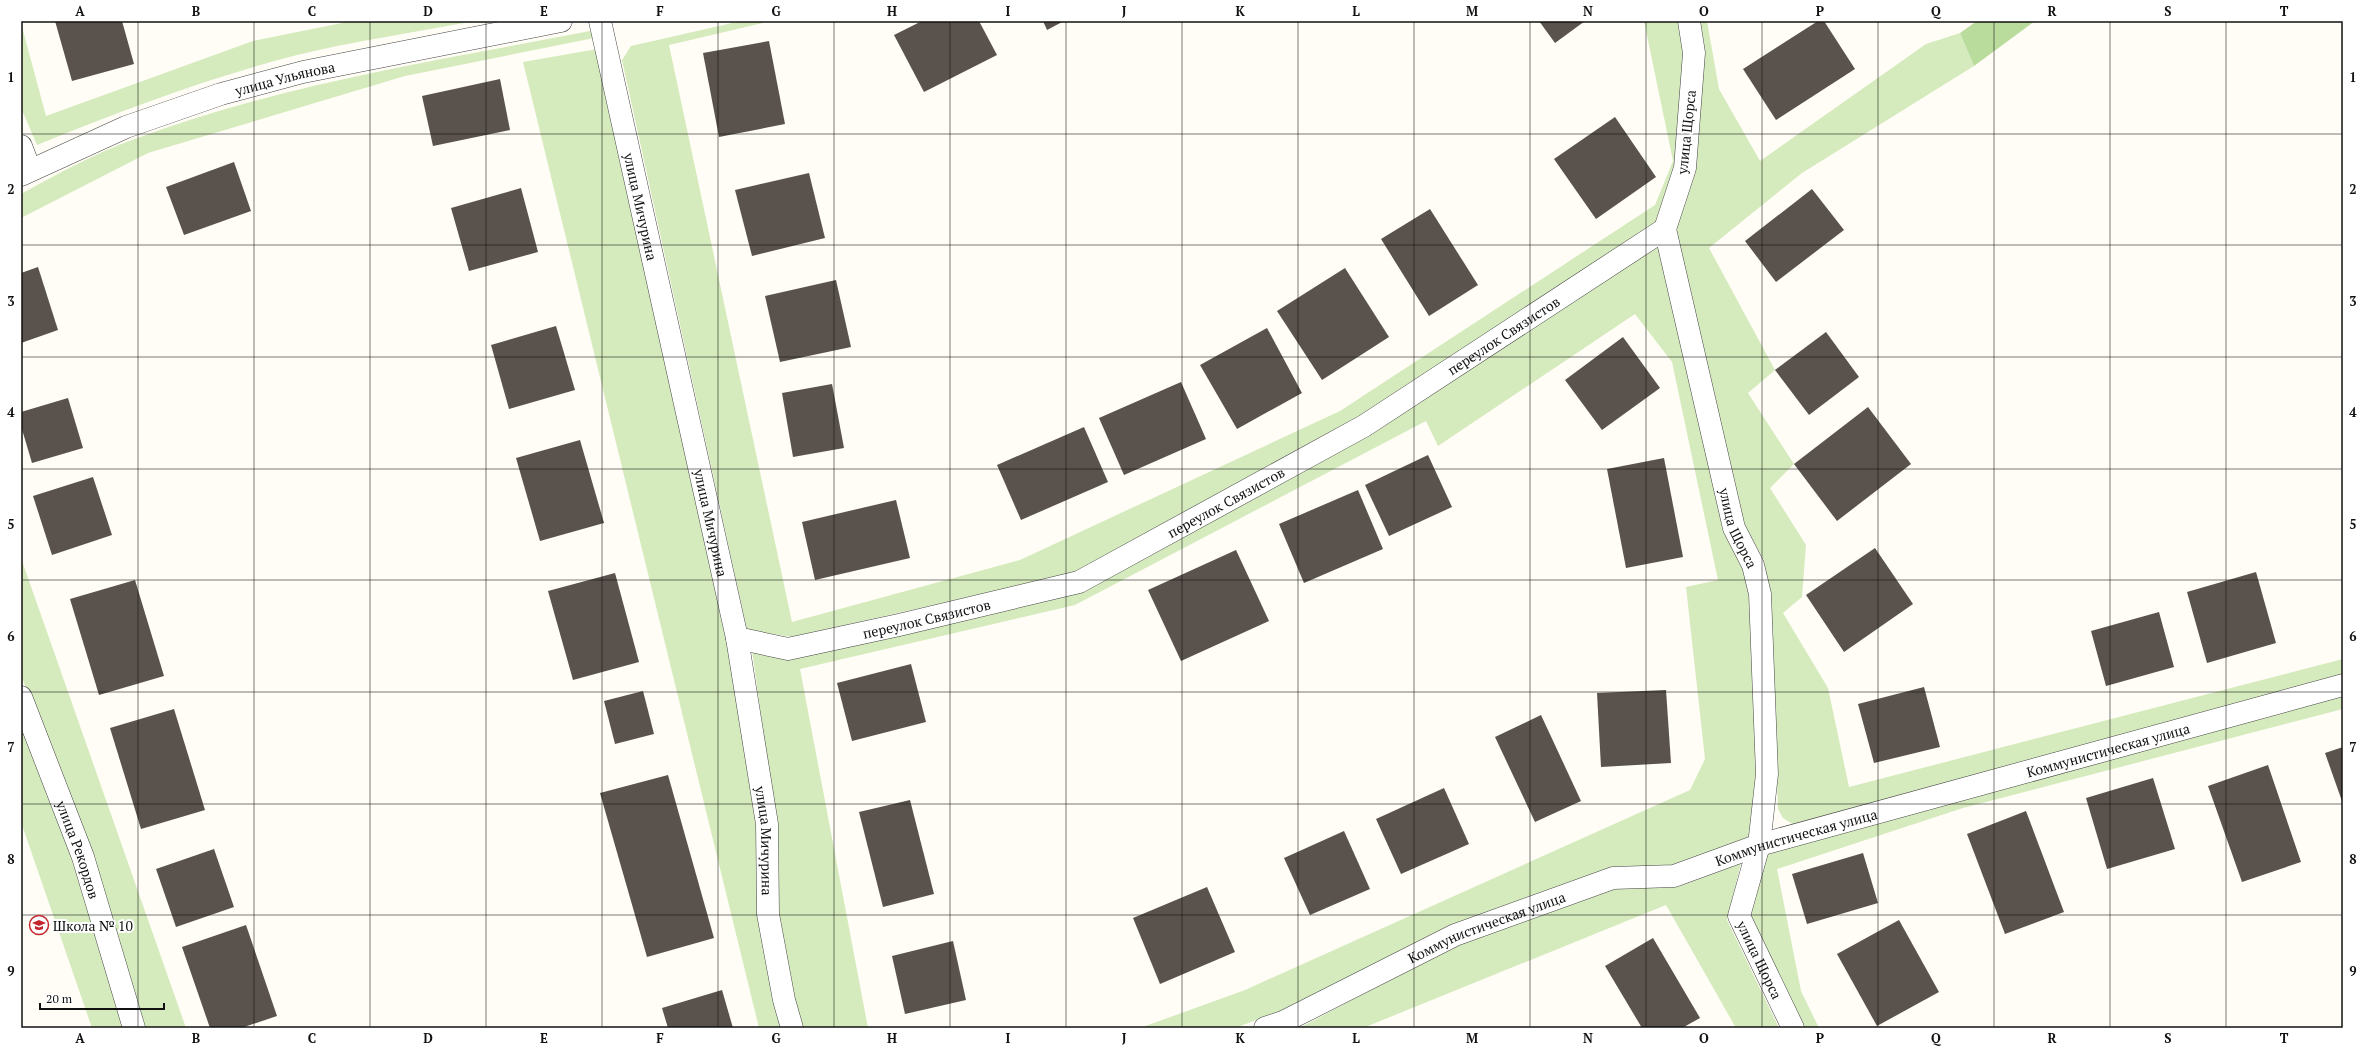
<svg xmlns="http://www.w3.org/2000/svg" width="2364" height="1049" font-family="'PT Serif',serif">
	<rect width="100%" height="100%" fill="#fffdf5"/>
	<g fill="#d5ebbd">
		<path d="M352,21H475C416,32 355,41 297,55C208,78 123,110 37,145L21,108V23L46,116L253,41Z"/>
		<polygon points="741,21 771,21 669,45 792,622 1020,560 1340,411 1655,205 1673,161 1644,21 1682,21 1687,54 1679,167 1659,226 1359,420 1078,572 792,637 747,630 622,60 631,46"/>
		<polygon points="1698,21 1707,21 1719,89 1760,161 1926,44 1960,33 1974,66 1802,173 1709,248 1775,370 1748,393 1794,464 1770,488 1806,545 1802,597 1783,613 1828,688 1849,787 2343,659 2343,677 1794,825 1783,818 1778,809 1769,599 1764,560 1743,523 1675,228"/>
		<path d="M590,31L594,38L405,76L148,153L21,218V194C55,175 96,153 132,140C280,84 436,61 590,31Z"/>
		<polygon points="597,49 728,640 761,826 784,1028 759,1028 523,62"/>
		<polygon points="1660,244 1752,592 1759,776 1749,842 1669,867 1451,929 1278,1012 1235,1028 1140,1028 1245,990 1690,790 1705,759 1686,587 1718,580 1672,362 1635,314 1438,446 1426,421 1075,605 800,669 868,1028 801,1028 775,913 776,826 752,650 1082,586"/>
		<polygon points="21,558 186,1028 142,1028 91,857 21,675"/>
		<polygon points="2343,696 2343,709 1963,808 1777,869 1801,991 1819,1028 1802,1028 1747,912 1767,850"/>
		<polygon points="21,714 78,861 127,1028 92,1028 21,822"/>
		<polygon points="1741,863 1727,920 1779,1028 1736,1028 1666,905 1363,1028 1299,1028 1456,945 1614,889 1678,887"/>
	</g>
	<polygon fill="#b9dc9c" points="1977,21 2035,21 1974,66 1960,33"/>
	<g fill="#5a524d">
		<polygon points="55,21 122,21 134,64 72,81"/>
		<polygon points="922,21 979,21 997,55 924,92 894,35"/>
		<polygon points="1043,21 1064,21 1047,30"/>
		<polygon points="1539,21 1585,21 1555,43"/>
		<polygon points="1818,21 1824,21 1855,69 1776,120 1743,69"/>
		<polygon points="769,41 785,124 719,137 703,53"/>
		<polygon points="500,79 510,130 433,146 422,96"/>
		<polygon points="1615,117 1656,177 1596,219 1554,159"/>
		<polygon points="234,162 251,211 184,235 166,187"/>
		<polygon points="809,173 825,238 752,256 735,190"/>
		<polygon points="521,188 538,252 469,271 451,208"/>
		<polygon points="1812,189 1844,230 1776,282 1745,241"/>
		<polygon points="1430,209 1478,285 1429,316 1381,239"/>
		<polygon points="38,267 58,330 21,343 21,273"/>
		<polygon points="1345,268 1389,337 1322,380 1277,311"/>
		<polygon points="836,280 851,347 780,362 765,296"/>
		<polygon points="556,326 575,390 509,409 491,345"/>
		<polygon points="1267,328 1302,393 1237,429 1200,365"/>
		<polygon points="1826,332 1859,377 1809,415 1775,370"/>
		<polygon points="1623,337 1660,388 1602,430 1565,380"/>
		<polygon points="1181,382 1206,439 1124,475 1099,418"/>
		<polygon points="832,384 844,448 793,457 782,393"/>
		<polygon points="68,398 83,448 32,463 21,426 21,412"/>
		<polygon points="1868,407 1911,464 1837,521 1794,464"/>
		<polygon points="1084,427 1108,482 1021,520 997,465"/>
		<polygon points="580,440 604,523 540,541 516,458"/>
		<polygon points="1428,455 1452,507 1389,536 1365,485"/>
		<polygon points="1664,458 1683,557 1626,568 1607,469"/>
		<polygon points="93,477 112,535 52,555 33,496"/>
		<polygon points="1358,490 1383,549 1304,583 1279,524"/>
		<polygon points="896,500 910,558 815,580 802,522"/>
		<polygon points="1875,548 1913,604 1844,652 1806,595"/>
		<polygon points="1236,550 1269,621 1181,661 1148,590"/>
		<polygon points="2256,572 2276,643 2207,663 2187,592"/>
		<polygon points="615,573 639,662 573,680 548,591"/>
		<polygon points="135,580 164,676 99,695 70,599"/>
		<polygon points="2159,612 2174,667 2106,686 2091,631"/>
		<polygon points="911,664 926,722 852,741 837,683"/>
		<polygon points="1924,687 1940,747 1874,763 1858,704"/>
		<polygon points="1666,690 1671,763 1601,767 1597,693"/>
		<polygon points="643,691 654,734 615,744 604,701"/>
		<polygon points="174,709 205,810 141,829 110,728"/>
		<polygon points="1541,715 1581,801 1535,822 1495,737"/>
		<polygon points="2343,747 2343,804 2325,753"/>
		<polygon points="2268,765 2301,862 2242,882 2208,786"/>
		<polygon points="668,775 714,938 647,957 600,793"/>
		<polygon points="2153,778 2175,849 2107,869 2086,798"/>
		<polygon points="1444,788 1469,844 1401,874 1376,819"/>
		<polygon points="910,800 934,894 883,907 859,812"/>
		<polygon points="2026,811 2064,912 2005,934 1967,834"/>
		<polygon points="1344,831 1370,889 1310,915 1284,858"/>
		<polygon points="214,849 234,907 176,927 156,869"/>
		<polygon points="1863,853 1878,903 1807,924 1792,874"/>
		<polygon points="1207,887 1235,952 1160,984 1133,918"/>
		<polygon points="1899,920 1939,992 1877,1026 1837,954"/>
		<polygon points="246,925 277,1016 241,1028 210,1028 182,947"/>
		<polygon points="1653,938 1700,1018 1682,1028 1642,1028 1605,966"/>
		<polygon points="953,941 966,1000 905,1014 892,956"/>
		<polygon points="722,990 733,1028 668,1028 662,1008"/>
	</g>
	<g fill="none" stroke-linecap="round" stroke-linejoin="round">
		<defs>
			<g id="street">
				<path id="s1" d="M600,21L737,638L767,824L768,914L784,1000L792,1028"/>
				<path id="s2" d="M1689,21L1694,53L1685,168L1665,229L1734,528L1753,565L1760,594L1767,774L1759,845L1739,916L1793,1028"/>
				<polyline points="21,146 30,170"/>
				<path id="s3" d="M21,175L126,127L221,94L303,72L561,21"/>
				<path id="s4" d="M737,638L788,649L899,625L1079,582L1364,426L1665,229"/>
				<path id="s5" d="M21,697L83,857L134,1028"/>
				<path id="s6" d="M1265,1028L1283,1022L1455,935L1613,878L1674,876L1759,845L2343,685"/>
			</g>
		</defs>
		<use href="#street" stroke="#444" stroke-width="23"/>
		<use href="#street" stroke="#fff" stroke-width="22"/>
	</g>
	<path fill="none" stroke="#111" stroke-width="1" stroke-opacity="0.55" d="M138,21V1028M254,21V1028M370,21V1028M486,21V1028M602,21V1028M718,21V1028M834,21V1028M950,21V1028M1066,21V1028M1182,21V1028M1298,21V1028M1414,21V1028M1530,21V1028M1646,21V1028M1762,21V1028M1878,21V1028M1994,21V1028M2110,21V1028M2226,21V1028M21,134H2343M21,245H2343M21,357H2343M21,469H2343M21,580H2343M21,692H2343M21,804H2343M21,915H2343"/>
	<defs>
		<symbol id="school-ring" viewBox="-11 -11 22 22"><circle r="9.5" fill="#fff" stroke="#c4262e" stroke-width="1.5"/><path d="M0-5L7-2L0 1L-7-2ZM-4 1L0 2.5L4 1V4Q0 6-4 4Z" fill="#c4262e"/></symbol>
	</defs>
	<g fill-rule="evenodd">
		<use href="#school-ring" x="28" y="914" width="22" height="22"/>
	</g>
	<g text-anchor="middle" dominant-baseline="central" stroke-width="4" stroke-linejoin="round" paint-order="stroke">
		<g font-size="14" fill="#111" stroke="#fff">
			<text stroke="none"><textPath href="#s3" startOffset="282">улица Ульянова</textPath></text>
			<text transform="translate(1686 132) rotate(-84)">улица Щорса</text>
			<text stroke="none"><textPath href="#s1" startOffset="190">улица Мичурина</textPath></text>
			<text stroke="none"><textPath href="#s4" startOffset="842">переулок Связистов</textPath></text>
			<text stroke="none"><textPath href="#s4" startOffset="518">переулок Связистов</textPath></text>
			<text stroke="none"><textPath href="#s1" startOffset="514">улица Мичурина</textPath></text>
			<text stroke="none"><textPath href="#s2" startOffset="520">улица Щорса</textPath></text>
			<text stroke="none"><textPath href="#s4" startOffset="194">переулок Связистов</textPath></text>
			<text stroke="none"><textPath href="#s6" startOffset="893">Коммунистическая улица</textPath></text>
			<text stroke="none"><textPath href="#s6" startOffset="569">Коммунистическая улица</textPath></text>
			<text stroke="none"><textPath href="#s1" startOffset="837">улица Мичурина</textPath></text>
			<text stroke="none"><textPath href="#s5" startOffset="163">улица Рекордов</textPath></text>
			<text stroke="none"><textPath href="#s6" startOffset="244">Коммунистическая улица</textPath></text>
			<text stroke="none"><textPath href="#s2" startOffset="964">улица Щорса</textPath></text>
		</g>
		<g font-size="14" fill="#111" stroke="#fff" text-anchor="start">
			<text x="53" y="925">Школа № 10</text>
		</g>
	</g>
	<rect width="2364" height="1049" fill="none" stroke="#ffffff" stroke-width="44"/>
	<path d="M40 1003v6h124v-6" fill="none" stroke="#111111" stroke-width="2"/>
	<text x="46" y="1003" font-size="12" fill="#111111" stroke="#ffffff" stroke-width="3" paint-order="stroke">20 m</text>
	<rect x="22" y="22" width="2320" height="1005" fill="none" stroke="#111" stroke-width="1.5"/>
	<g font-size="13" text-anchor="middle" font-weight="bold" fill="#111">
		<text x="80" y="16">A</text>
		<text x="196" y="16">B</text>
		<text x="312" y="16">C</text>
		<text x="428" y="16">D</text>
		<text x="544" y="16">E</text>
		<text x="660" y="16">F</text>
		<text x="776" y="16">G</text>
		<text x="892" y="16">H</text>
		<text x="1008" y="16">I</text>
		<text x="1124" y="16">J</text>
		<text x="1240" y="16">K</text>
		<text x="1356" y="16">L</text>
		<text x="1472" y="16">M</text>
		<text x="1588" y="16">N</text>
		<text x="1704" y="16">O</text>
		<text x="1820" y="16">P</text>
		<text x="1936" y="16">Q</text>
		<text x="2052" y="16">R</text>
		<text x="2168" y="16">S</text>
		<text x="2284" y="16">T</text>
		<text x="11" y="82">1</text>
		<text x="2353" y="82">1</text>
		<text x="11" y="194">2</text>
		<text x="2353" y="194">2</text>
		<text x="11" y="306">3</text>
		<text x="2353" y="306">3</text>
		<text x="11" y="417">4</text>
		<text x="2353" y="417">4</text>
		<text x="11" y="529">5</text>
		<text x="2353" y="529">5</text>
		<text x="11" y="641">6</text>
		<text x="2353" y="641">6</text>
		<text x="11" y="752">7</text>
		<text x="2353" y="752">7</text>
		<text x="11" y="864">8</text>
		<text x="2353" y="864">8</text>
		<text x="11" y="976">9</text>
		<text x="2353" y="976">9</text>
		<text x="80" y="1043">A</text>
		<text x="196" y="1043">B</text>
		<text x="312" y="1043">C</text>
		<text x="428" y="1043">D</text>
		<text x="544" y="1043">E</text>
		<text x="660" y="1043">F</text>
		<text x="776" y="1043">G</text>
		<text x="892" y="1043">H</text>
		<text x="1008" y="1043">I</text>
		<text x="1124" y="1043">J</text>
		<text x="1240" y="1043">K</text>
		<text x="1356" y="1043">L</text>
		<text x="1472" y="1043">M</text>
		<text x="1588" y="1043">N</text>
		<text x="1704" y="1043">O</text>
		<text x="1820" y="1043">P</text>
		<text x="1936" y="1043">Q</text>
		<text x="2052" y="1043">R</text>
		<text x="2168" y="1043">S</text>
		<text x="2284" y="1043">T</text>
	</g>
</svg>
